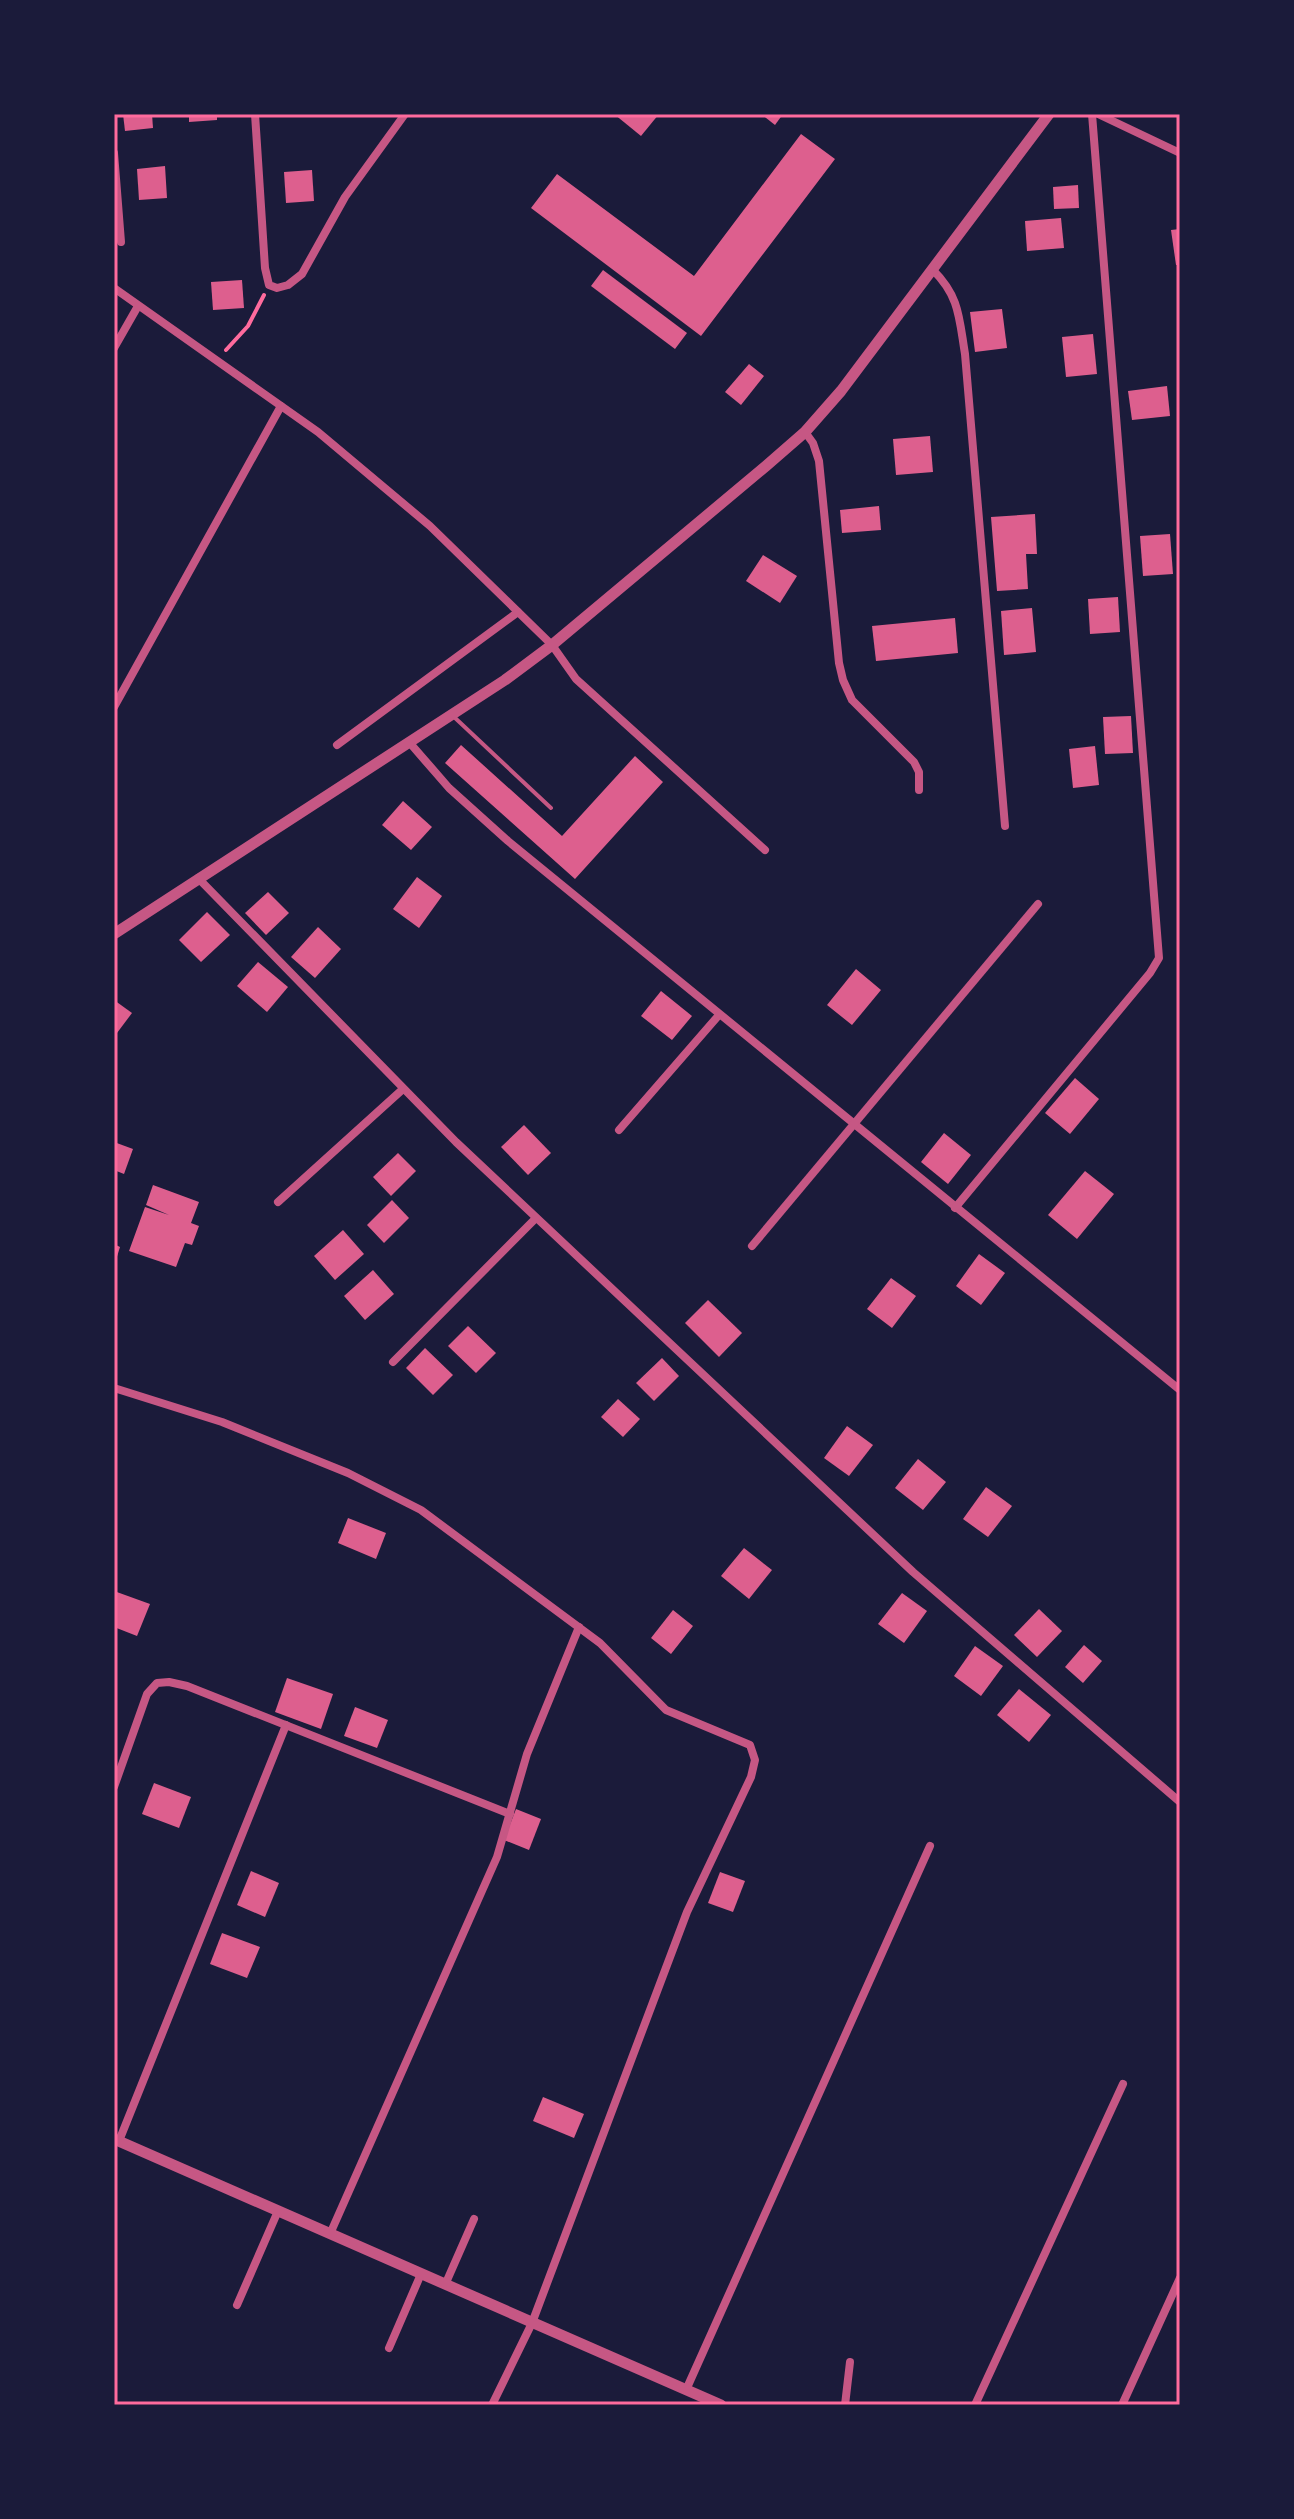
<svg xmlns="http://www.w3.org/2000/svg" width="1294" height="2519" font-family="'Titillium Web',sans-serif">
	<rect width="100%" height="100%" fill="#1b1b3a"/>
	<g fill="#dd5f8e">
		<polygon points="123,114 152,114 153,128 125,131"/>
		<polygon points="189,114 217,114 217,120 189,122"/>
		<polygon points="614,114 659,114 641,136"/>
		<polygon points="761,114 783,114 775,125"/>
		<polygon points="801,134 835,159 701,336 531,208 557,174 694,276"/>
		<polygon points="165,166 167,198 139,200 137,169"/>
		<polygon points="312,170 314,201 286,203 284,172"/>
		<polygon points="1078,185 1079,208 1054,209 1053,187"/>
		<polygon points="1061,218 1064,248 1027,251 1025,221"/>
		<polygon points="1180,229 1180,265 1176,265 1171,230"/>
		<polygon points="603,270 687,333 675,349 591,286"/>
		<polygon points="242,280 244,308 213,310 211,282"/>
		<polygon points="1002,309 1007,348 975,352 970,312"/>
		<polygon points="1093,334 1097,374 1066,377 1062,337"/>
		<polygon points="749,364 764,376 741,405 725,392"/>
		<polygon points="1167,386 1170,416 1132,420 1128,391"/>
		<polygon points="930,436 933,472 896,475 893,439"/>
		<polygon points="879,506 881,530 842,533 840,510"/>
		<polygon points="1035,514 1037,554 1026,554 1028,589 997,591 991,517"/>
		<polygon points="1170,534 1173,574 1143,576 1140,536"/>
		<polygon points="763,555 797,576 780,603 746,581"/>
		<polygon points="1118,597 1120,632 1090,634 1088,599"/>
		<polygon points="1032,608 1036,652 1004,655 1001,611"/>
		<polygon points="955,618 958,653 876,661 872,626"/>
		<polygon points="1131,716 1133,753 1105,754 1103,717"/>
		<polygon points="461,745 562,836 635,756 663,782 575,879 445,763"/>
		<polygon points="1095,746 1099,785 1073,788 1069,749"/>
		<polygon points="403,801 432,827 411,850 382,825"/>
		<polygon points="417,877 442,896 419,928 393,909"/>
		<polygon points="268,892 289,913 266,935 245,913"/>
		<polygon points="207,912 230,935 201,962 179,940"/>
		<polygon points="318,927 341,949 315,978 291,957"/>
		<polygon points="258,962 288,987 267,1012 237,986"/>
		<polygon points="856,969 881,990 852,1025 827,1005"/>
		<polygon points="661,991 692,1016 672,1040 641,1016"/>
		<polygon points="114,1000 132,1013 114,1037"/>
		<polygon points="1075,1078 1099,1099 1070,1134 1045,1113"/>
		<polygon points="524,1125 551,1153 528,1175 501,1147"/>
		<polygon points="944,1133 971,1155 948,1184 921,1162"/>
		<polygon points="114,1142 133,1149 124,1174 114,1170"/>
		<polygon points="398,1153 416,1171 391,1196 373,1177"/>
		<polygon points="1085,1171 1114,1194 1077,1239 1048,1215"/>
		<polygon points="153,1185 199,1202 191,1223 199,1226 192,1245 185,1243 176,1267 129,1251 145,1207 169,1215 146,1205"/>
		<polygon points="392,1200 409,1218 384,1243 367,1225"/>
		<polygon points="343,1230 364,1254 335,1280 314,1256"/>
		<polygon points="114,1244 120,1247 115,1263 114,1263"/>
		<polygon points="979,1254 1005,1273 981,1305 956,1286"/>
		<polygon points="373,1270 394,1294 365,1320 344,1296"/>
		<polygon points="891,1278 916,1296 892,1328 867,1309"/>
		<polygon points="708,1300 742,1333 719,1357 685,1323"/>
		<polygon points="468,1326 496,1353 476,1373 448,1346"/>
		<polygon points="425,1348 453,1375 433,1395 406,1368"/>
		<polygon points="662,1358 679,1376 654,1401 636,1383"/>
		<polygon points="618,1399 640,1419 623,1437 601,1417"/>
		<polygon points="847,1426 873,1445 849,1476 824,1458"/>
		<polygon points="918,1459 946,1482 923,1510 895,1488"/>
		<polygon points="986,1487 1012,1506 988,1537 963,1519"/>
		<polygon points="348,1518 386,1533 376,1559 338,1543"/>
		<polygon points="744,1548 772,1570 749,1599 721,1576"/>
		<polygon points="114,1591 150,1604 137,1636 114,1627"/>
		<polygon points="902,1593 927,1611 904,1643 878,1624"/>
		<polygon points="1039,1609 1062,1631 1037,1657 1014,1635"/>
		<polygon points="673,1610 693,1626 671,1654 651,1638"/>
		<polygon points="1084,1645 1102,1661 1083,1683 1065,1667"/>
		<polygon points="975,1646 1003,1666 981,1696 954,1676"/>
		<polygon points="287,1678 333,1694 321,1729 275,1712"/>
		<polygon points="1019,1689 1051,1715 1029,1742 997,1715"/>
		<polygon points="355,1707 388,1720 377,1748 344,1736"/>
		<polygon points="154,1783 191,1797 179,1828 142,1814"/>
		<polygon points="516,1809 541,1819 529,1850 504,1840"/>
		<polygon points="251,1871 279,1883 265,1917 237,1905"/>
		<polygon points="720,1872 745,1881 733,1912 708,1903"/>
		<polygon points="222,1933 260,1947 247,1978 210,1964"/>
		<polygon points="543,2097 584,2114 574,2138 533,2121"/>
	</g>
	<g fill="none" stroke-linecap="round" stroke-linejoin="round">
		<polyline stroke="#ff6b9d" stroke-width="4" points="226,350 248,326 264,295"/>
		<polyline stroke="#c65784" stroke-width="4" points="453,716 551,808"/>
		<g stroke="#c65784" stroke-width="8">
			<polyline points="255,114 265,268 269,285 277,288 288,285 302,274 345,197 405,114"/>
			<polyline points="1098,114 1180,153"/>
			<polyline points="114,153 121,242"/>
			<path d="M933,270C960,297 959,318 965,354L1005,826"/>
			<polyline points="114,288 318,432 430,526 552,645 576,679 765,850"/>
			<polyline points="114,348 138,306"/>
			<polyline points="805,432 813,443 819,461 839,663 843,680 852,700 914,762 919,772 919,790"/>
			<polyline points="114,707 281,406"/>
			<polyline points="409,742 449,788 508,841 1180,1390"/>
			<polyline points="337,745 518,612"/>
			<polyline points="198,878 456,1142 913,1572 1180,1802"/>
			<polyline points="619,1130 719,1015"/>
			<polyline points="278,1202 403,1089"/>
			<polyline points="955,1208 1150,973 1159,958 1092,114"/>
			<polyline points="752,1246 1038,904"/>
			<polyline points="393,1362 536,1218"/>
			<polyline points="114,1388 222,1422 348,1473 421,1510 600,1643 666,1710 750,1745 755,1760 751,1777 687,1912 532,2323 492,2405"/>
			<polyline points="114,1787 147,1694 157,1683 169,1682 187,1686 510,1814"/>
			<polyline points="119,2141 286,1725"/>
			<polyline points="330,2234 497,1857 527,1754 579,1627"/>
			<polyline points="445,2285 474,2219"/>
			<polyline points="237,2305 278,2211"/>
			<polyline points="389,2348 421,2274"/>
			<polyline points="686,2390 930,1846"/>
			<polyline points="845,2405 850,2362"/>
			<polyline points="975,2405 1123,2084"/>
			<polyline points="1122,2405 1180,2278"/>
		</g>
		<g stroke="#c65784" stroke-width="11">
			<polyline points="114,934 505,680 552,645 766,466 805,432 841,391 1049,114"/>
			<polyline points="114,2139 721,2405"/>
		</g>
	</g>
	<rect width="1294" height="2519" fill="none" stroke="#1b1b3a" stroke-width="232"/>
	<rect x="116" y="116" width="1062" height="2287" fill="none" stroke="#ff6b9d" stroke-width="3"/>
</svg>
